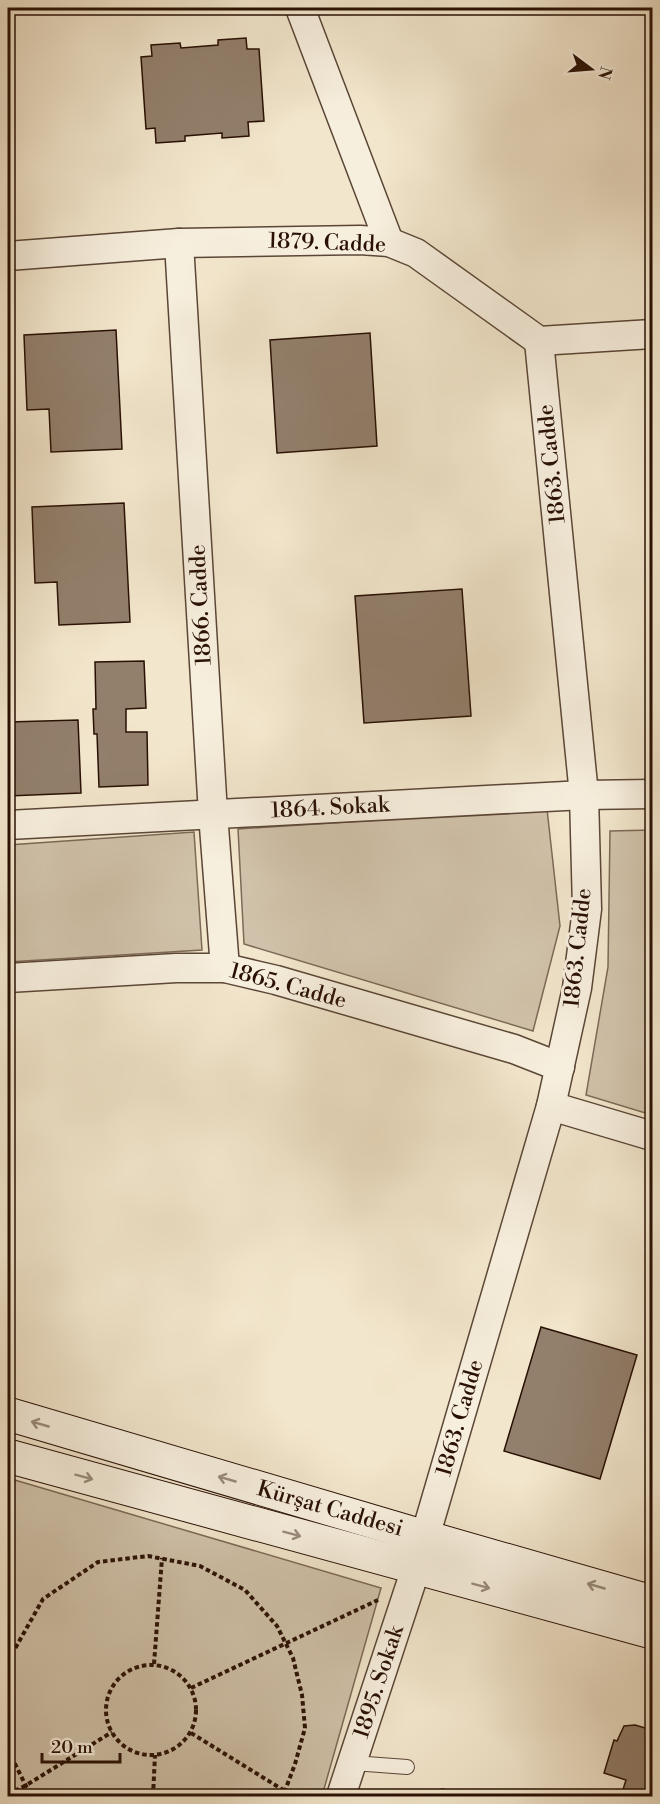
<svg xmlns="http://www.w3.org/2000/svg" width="660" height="1804" font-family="'Libre Bodoni',serif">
	<rect width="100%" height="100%" fill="#f2e6cc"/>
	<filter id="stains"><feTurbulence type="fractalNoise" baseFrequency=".00333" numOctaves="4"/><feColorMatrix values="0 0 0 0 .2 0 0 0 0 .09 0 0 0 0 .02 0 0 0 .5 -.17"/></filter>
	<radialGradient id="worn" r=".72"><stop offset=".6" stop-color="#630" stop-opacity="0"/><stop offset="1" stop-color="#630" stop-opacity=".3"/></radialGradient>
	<g fill="#d0c2aa" stroke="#7c6957" stroke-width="1.5">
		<polygon points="547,809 560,926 533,1031 244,944 238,829"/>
		<polygon points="652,830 652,1115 586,1095 608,967 610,831"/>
		<polygon points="194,832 202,950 8,962 8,845"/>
		<polygon points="8,1478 381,1588 322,1796 8,1796"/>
	</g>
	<g fill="#927f6c" stroke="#291004" stroke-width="1.5">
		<polygon points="246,38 247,49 259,49 264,121 248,122 249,136 222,138 222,133 185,136 185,141 156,143 155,128 146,129 141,57 152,56 151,45 180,43 181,48 218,45 218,40"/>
		<polygon points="116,330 122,449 51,452 49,409 27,410 24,335"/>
		<polygon points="370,333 377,446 277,453 270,340"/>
		<polygon points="124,503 130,622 59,625 57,582 35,583 32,507"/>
		<polygon points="462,589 471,716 364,723 355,596"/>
		<polygon points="144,661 146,708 126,709 126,732 147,732 148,785 99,787 97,734 94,734 93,709 96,709 95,662"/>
		<polygon points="78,720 81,793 8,796 8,722"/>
		<polygon points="541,1327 637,1355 600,1479 504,1451"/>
		<polygon points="635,1725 652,1730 652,1796 621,1796 626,1780 604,1773 614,1740 617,1741 624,1726"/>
		<polygon points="443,1789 464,1795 464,1796 431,1796 432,1791"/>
	</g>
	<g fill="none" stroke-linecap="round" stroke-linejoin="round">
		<defs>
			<polyline id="lane" points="353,1763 407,1767"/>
			<g id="street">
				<polyline points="300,8 389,242"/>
				<polyline points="179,243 213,814 225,968"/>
				<polyline points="8,256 179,243 360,240 389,242 416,253 539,341 652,334"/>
				<polyline points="8,825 584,795 652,794"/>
				<polyline points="8,978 176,968 225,968 276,980 514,1049 560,1067"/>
				<polyline points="551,1106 652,1136"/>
				<polyline points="425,1537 551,1106 577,988 587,909 584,795 539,341"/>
				<polyline points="341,1796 416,1568"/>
			</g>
			<g id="secondary">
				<polyline points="8,1414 425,1537 652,1602"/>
				<polyline points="8,1456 652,1632"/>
			</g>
		</defs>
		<use href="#lane" stroke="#5b4636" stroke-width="16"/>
		<use href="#street" stroke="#5b4636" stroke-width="31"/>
		<use href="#secondary" stroke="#291004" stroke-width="35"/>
		<g stroke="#291004" stroke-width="4" stroke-dasharray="4.5 3" stroke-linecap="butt">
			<polyline points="8,1661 43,1599 98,1562 148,1556 200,1566 245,1590 277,1626 293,1658 302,1695 305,1728 295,1764 283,1796"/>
			<polyline points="154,1664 162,1558"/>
			<circle cx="151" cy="1710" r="45"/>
			<polyline points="191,1688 378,1600"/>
			<polyline points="191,1733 293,1796"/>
			<polyline points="8,1750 31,1796"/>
			<polyline points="8,1794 25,1786 112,1732"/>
			<polyline points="153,1796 155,1755"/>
		</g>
		<use href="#lane" stroke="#f7efde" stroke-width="14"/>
		<use href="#street" stroke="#f7efde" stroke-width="28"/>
		<use href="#secondary" stroke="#f7efde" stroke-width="33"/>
	</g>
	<defs><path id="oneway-shaft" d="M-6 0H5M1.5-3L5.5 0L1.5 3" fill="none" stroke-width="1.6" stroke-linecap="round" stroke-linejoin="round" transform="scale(1.5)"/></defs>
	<g stroke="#9a8b7c">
		<use href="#oneway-shaft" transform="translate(40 1424) rotate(-164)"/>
		<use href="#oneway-shaft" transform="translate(84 1477) rotate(15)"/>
		<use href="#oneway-shaft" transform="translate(227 1479) rotate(-164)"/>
		<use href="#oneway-shaft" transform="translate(292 1534) rotate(15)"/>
		<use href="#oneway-shaft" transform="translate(481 1586) rotate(15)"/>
		<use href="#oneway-shaft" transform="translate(596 1586) rotate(-164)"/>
	</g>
	<g text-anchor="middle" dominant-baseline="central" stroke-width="6" stroke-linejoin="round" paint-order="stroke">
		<g font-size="22" fill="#291004" stroke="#f7efde">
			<text transform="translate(327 243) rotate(2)">1879. Cadde</text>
			<text transform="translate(552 464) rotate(-96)">1863. Cadde</text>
			<text transform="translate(201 605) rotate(-93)">1866. Cadde</text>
			<text transform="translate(330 808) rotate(-3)">1864. Sokak</text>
			<text transform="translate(578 948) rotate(-84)">1863. Cadde</text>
			<text transform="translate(288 986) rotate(15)">1865. Cadde</text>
			<text transform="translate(460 1418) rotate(-74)">1863. Cadde</text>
			<text transform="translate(330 1509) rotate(16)">Kürşat Caddesi</text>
			<text transform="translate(379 1682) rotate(-72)">1895. Sokak</text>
		</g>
	</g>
	<rect width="660" height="1804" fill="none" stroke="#f2e6cc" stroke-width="30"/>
	<rect x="9" y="9" width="642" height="1786" fill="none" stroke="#291004" stroke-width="3"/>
	<rect x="15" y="15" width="630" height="1774" fill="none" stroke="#291004" stroke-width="1.5"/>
	<g transform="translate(591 69) rotate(106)" stroke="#f7efde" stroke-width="4.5" paint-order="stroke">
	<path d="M0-4.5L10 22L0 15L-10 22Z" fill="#291004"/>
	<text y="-9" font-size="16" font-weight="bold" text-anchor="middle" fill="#291004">N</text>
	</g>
	<path d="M42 1753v9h78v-9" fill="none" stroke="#291004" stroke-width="3"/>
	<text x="51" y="1753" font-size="18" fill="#291004" stroke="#f7efde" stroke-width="4.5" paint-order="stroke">20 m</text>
	<rect width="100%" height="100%" filter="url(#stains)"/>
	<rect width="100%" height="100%" fill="url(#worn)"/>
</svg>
